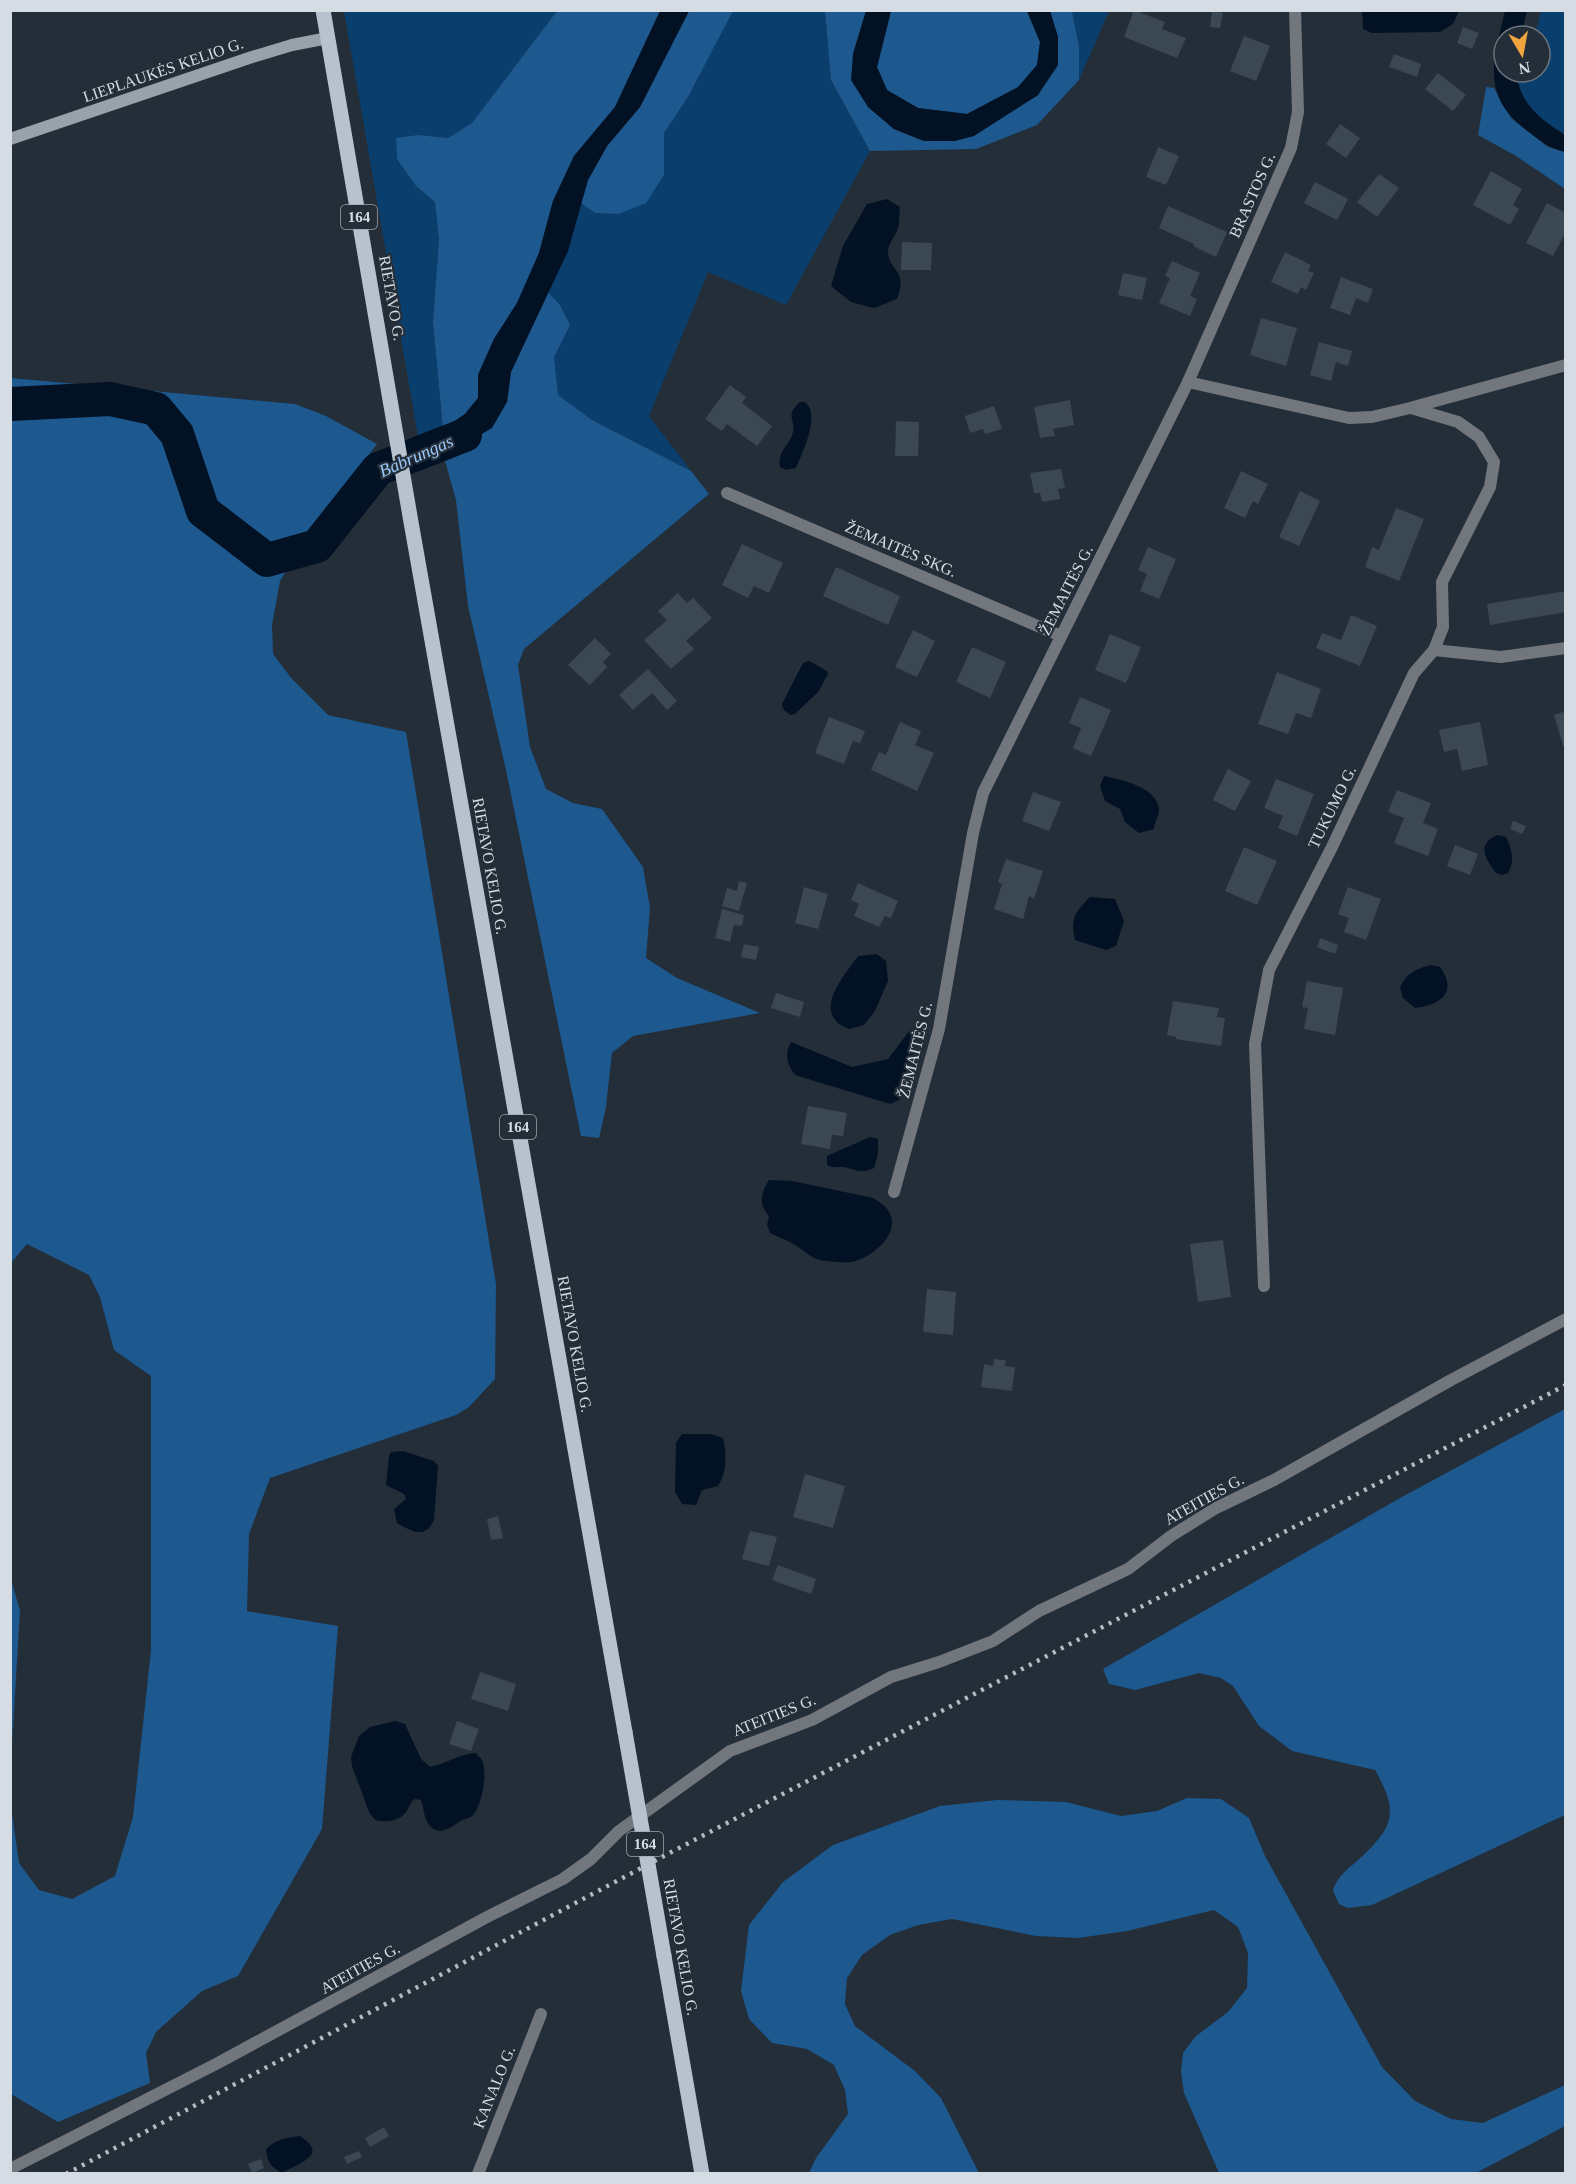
<svg xmlns="http://www.w3.org/2000/svg" width="1576" height="2184" font-family="Georgia,serif">
	<rect width="100%" height="100%" fill="#232e39"/>
	<g fill="#0a3f6d">
		<polygon points="344,11 557,11 472,123 448,138 418,135 396,138 397,159 416,186 435,202 439,239 433,322 443,429 418,436"/>
		<polygon points="733,11 825,11 831,80 870,151 786,305 708,272 649,416 691,471 592,420 558,395 554,357 570,325 560,305 548,292 568,251 581,203 595,213 619,214 646,202 664,175 664,133 688,97"/>
		<polygon points="1072,11 1109,11 1079,80 1079,47"/>
		<path d="M1541,11H1565V135C1541,120 1518,103 1517,72H1540V36H1535Z"/>
	</g>
	<g fill="#1d588f">
		<polygon points="557,11 660,11 615,107 574,156 553,201 539,253 517,303 494,339 478,375 478,398 465,414 443,429 433,322 439,239 435,202 416,186 397,159 396,138 418,135 448,138 472,123"/>
		<polygon points="689,11 733,11 688,97 664,133 664,175 646,203 619,214 595,213 581,203 588,180 607,146 640,107"/>
		<polygon points="825,11 866,11 853,54 868,107 894,129 924,141 1006,115 1038,95 1058,37 1050,11 1072,11 1079,47 1079,80 1037,125 976,149 870,151 831,80"/>
		<polygon points="891,11 1027,11 1040,42 1037,65 1019,87 967,114 918,108 887,90 877,67"/>
		<polygon points="1486,87 1494,88 1511,118 1548,147 1565,152 1565,189 1516,156 1478,135"/>
		<polygon points="548,292 560,305 570,325 554,357 558,395 592,420 691,471 709,494 524,649 518,665 530,747 546,789 573,803 602,809 643,867 650,908 646,958 677,978 760,1013 633,1036 612,1053 606,1107 599,1138 581,1136 506,770 468,606 456,500 443,454 454,450 507,402 511,372"/>
		<polygon points="11,378 295,404 326,416 377,444 305,540 280,581 272,625 273,654 292,679 328,715 406,732 496,1284 495,1379 469,1407 456,1415 270,1478 249,1534 247,1611 338,1626 322,1829 238,1976 202,1991 156,2032 146,2053 150,2083 58,2122 11,2094 11,1806 19,1863 39,1890 72,1899 115,1876 133,1817 151,1650 151,1376 114,1350 100,1297 89,1275 27,1244 11,1263"/>
		<path d="M1565,1409V1815L1372,1905L1348,1908L1339,1904L1333,1891C1337,1877 1345,1871 1356,1862C1392,1829 1401,1815 1375,1770L1292,1751L1259,1726L1233,1686L1221,1678L1199,1673L1135,1690L1109,1684L1103,1669L1400,1498Z"/>
		<polygon points="11,1579 20,1611 11,1761"/>
		<polygon points="1187,1798 1221,1799 1249,1818 1265,1856 1382,2067 1415,2101 1451,2119 1483,2123 1565,2085 1565,2126 1476,2173 1219,2173 1184,2093 1181,2072 1183,2053 1196,2036 1228,2012 1247,1988 1248,1953 1238,1927 1214,1910 1127,1931 1078,1938 1036,1936 952,1919 918,1925 890,1935 862,1955 847,1978 845,2004 855,2026 915,2071 941,2098 979,2173 809,2173 816,2158 848,2114 845,2090 834,2065 807,2049 772,2043 749,2019 741,1991 749,1925 783,1882 833,1845 940,1806 997,1800 1066,1802 1121,1816 1157,1811"/>
	</g>
	<g fill="#021123">
		<polygon points="660,11 689,11 640,107 607,146 588,180 568,251 511,372 507,402 492,428 454,450 422,462 418,436 443,429 465,414 478,398 478,375 494,339 517,303 539,253 553,201 574,156 615,107"/>
		<polygon points="866,11 891,11 877,67 887,90 918,108 967,114 1018,87 1037,65 1040,42 1027,11 1050,11 1058,37 1058,65 1038,95 974,136 955,141 924,141 894,129 868,107 851,80 853,54"/>
		<polygon points="1362,11 1362,10 1459,11 1453,24 1440,32 1372,33 1363,29"/>
		<path d="M1505,11H1527L1521,36H1504V72H1517C1518,103 1541,120 1565,135V152C1547,147 1541,141 1525,129C1480,94 1494,59 1505,11Z"/>
		<path d="M887,199L900,207C899,214 900,224 897,231C893,240 888,243 888,253C890,272 908,270 897,299L874,308L851,302L831,286L843,246L867,204Z"/>
		<path d="M800,402H805C821,415 803,451 796,468L786,470L780,467C777,450 790,446 793,432C796,418 784,416 800,402Z"/>
		<polygon points="809,661 827,671 828,674 818,692 795,714 790,715 783,709 782,704 803,663"/>
		<path d="M1104,776C1122,780 1158,787 1159,810C1159,818 1154,822 1154,829L1139,833L1125,822L1120,809L1105,801L1100,786Z"/>
		<path d="M1497,835L1506,837C1512,849 1515,861 1508,873L1502,875L1496,873C1485,858 1476,845 1497,835Z"/>
		<path d="M1090,897L1115,899L1124,921L1116,946L1106,950L1075,940C1070,918 1075,912 1090,897Z"/>
		<path d="M877,954L886,961L888,981L875,1011L864,1025L849,1029C845,1027 839,1025 836,1021C819,1003 847,972 858,956Z"/>
		<path d="M1431,965L1440,967C1458,992 1441,1005 1415,1008L1403,998L1400,988C1406,973 1416,969 1431,965Z"/>
		<path d="M910,1030L919,1035L899,1100L890,1104L795,1075C787,1064 784,1055 791,1042L852,1067L888,1059Z"/>
		<path d="M870,1137L878,1139V1154L874,1168C857,1175 856,1168 842,1167C835,1167 833,1168 827,1165V1156Z"/>
		<path d="M769,1180L792,1181L873,1198C879,1202 887,1206 890,1214C900,1235 870,1259 851,1262C844,1263 835,1262 827,1261C811,1260 807,1252 795,1245C787,1240 778,1237 770,1233L767,1225L769,1216C758,1204 761,1192 769,1180Z"/>
		<path d="M682,1434H711L723,1438C727,1455 727,1472 718,1486L702,1490L696,1505L682,1504L675,1492L676,1443Z"/>
		<path d="M403,1451L434,1461L438,1466L434,1520C425,1540 411,1531 397,1523L394,1509L406,1499L404,1494L386,1485L389,1456L391,1452Z"/>
		<path d="M395,1721L405,1724L421,1759L430,1767C446,1764 459,1754 476,1753C478,1756 480,1757 482,1760C488,1773 482,1803 474,1814C469,1820 464,1818 459,1822C450,1828 439,1836 430,1826C424,1820 424,1808 421,1800L415,1799C410,1802 410,1805 407,1811C400,1821 386,1823 375,1820L369,1812L352,1766L351,1757L359,1736L370,1727Z"/>
		<path d="M300,2136C329,2155 301,2162 282,2173C271,2167 267,2162 266,2149C276,2139 287,2138 300,2136Z"/>
	</g>
	<g fill="none" stroke-linecap="round" stroke-linejoin="round">
		<polyline stroke="#021123" stroke-width="34" points="10,404 110,399 156,409 177,434 203,511 267,560 317,546 378,469 465,435"/>
	</g>
	<g fill="#3b4753">
		<polygon points="1134,10 1165,22 1162,29 1186,38 1177,58 1124,37"/>
		<polygon points="1212,11 1223,13 1220,28 1210,27"/>
		<polygon points="1463,27 1479,33 1472,49 1457,43"/>
		<polygon points="1244,36 1270,46 1256,81 1230,71"/>
		<polygon points="1394,54 1421,64 1417,77 1389,67"/>
		<polygon points="1438,73 1466,95 1453,111 1425,89"/>
		<polygon points="1340,124 1360,138 1346,158 1326,144"/>
		<polygon points="1158,147 1179,156 1166,185 1146,177"/>
		<polygon points="1491,171 1522,189 1513,205 1519,209 1510,225 1473,205"/>
		<polygon points="1379,174 1399,188 1377,217 1357,202"/>
		<polygon points="1315,182 1348,199 1337,220 1304,203"/>
		<polygon points="1547,203 1566,213 1566,232 1553,256 1526,243"/>
		<polygon points="1168,206 1227,232 1216,257 1193,246 1194,244 1159,228"/>
		<polygon points="902,242 932,243 931,270 901,270"/>
		<polygon points="1285,252 1311,265 1308,271 1314,273 1306,290 1301,287 1298,294 1271,282"/>
		<polygon points="1172,261 1200,273 1190,296 1197,299 1190,316 1159,303 1170,278 1165,276"/>
		<polygon points="1123,273 1147,278 1142,300 1118,295"/>
		<polygon points="1341,277 1373,289 1368,303 1356,298 1350,315 1330,308"/>
		<polygon points="1261,318 1297,328 1286,366 1250,355"/>
		<polygon points="1319,342 1352,351 1348,366 1336,362 1331,381 1310,375"/>
		<polygon points="730,385 746,397 742,403 772,426 757,446 727,424 722,431 705,419"/>
		<polygon points="1070,400 1074,425 1053,429 1055,436 1040,438 1034,407"/>
		<polygon points="994,406 1002,429 985,434 983,429 970,433 965,416"/>
		<polygon points="896,421 919,422 918,456 895,456"/>
		<polygon points="1061,469 1065,488 1058,489 1060,499 1042,502 1040,493 1034,493 1030,473"/>
		<polygon points="1241,471 1268,484 1258,504 1253,501 1245,518 1224,508"/>
		<polygon points="1300,491 1320,501 1299,546 1279,537"/>
		<polygon points="1396,508 1424,519 1399,581 1365,567 1372,547 1379,550"/>
		<polygon points="742,544 783,563 769,593 754,586 748,598 722,585"/>
		<polygon points="1148,547 1176,559 1159,599 1140,591 1147,574 1138,570"/>
		<polygon points="836,567 900,596 888,625 823,596"/>
		<polygon points="1566,591 1566,612 1490,625 1487,604"/>
		<polygon points="678,593 687,603 693,598 712,618 686,641 694,649 671,669 644,640 667,620 658,611"/>
		<polygon points="1351,615 1377,626 1360,666 1316,648 1322,633 1341,640"/>
		<polygon points="913,630 935,641 917,677 895,667"/>
		<polygon points="1110,634 1141,647 1126,683 1095,670"/>
		<polygon points="595,638 611,654 603,662 607,667 590,685 568,665"/>
		<polygon points="972,647 1006,662 990,698 956,682"/>
		<polygon points="648,669 677,701 667,710 652,693 633,710 619,695"/>
		<polygon points="1277,672 1321,689 1311,718 1296,713 1288,734 1258,724"/>
		<polygon points="1080,697 1111,710 1091,756 1073,748 1081,728 1069,723"/>
		<polygon points="1566,711 1566,746 1563,746 1554,715"/>
		<polygon points="829,717 865,731 860,743 853,741 844,764 815,753"/>
		<polygon points="900,722 921,731 915,745 934,753 917,791 871,770 879,752 886,755"/>
		<polygon points="1480,722 1488,765 1462,771 1457,749 1444,752 1439,730"/>
		<polygon points="1228,769 1251,781 1235,811 1213,800"/>
		<polygon points="1276,779 1314,794 1297,836 1278,828 1283,816 1264,808"/>
		<polygon points="1397,790 1431,803 1423,823 1438,829 1428,856 1394,843 1404,818 1388,812"/>
		<polygon points="1033,792 1061,802 1049,831 1022,821"/>
		<polygon points="1513,821 1526,826 1522,834 1510,829"/>
		<polygon points="1455,845 1478,854 1470,875 1447,866"/>
		<polygon points="1244,847 1277,861 1257,905 1225,891"/>
		<polygon points="1006,859 1043,871 1034,899 1029,896 1023,919 994,909 1002,884 998,882"/>
		<polygon points="739,881 747,883 739,911 722,906 727,888 737,891"/>
		<polygon points="858,883 898,901 891,918 885,916 879,927 854,916 859,904 851,900"/>
		<polygon points="804,887 828,894 818,929 795,923"/>
		<polygon points="1348,887 1381,899 1366,940 1344,932 1349,918 1338,914"/>
		<polygon points="722,909 744,915 742,926 734,925 730,942 715,938"/>
		<polygon points="1320,938 1338,945 1335,954 1317,947"/>
		<polygon points="744,944 759,947 756,960 741,957"/>
		<polygon points="1307,981 1343,988 1335,1035 1304,1029 1308,1008 1302,1007"/>
		<polygon points="776,993 804,1002 800,1017 771,1008"/>
		<polygon points="1173,1001 1219,1008 1217,1017 1225,1018 1221,1046 1176,1039 1176,1037 1167,1035"/>
		<polygon points="808,1106 847,1113 843,1136 832,1135 830,1149 801,1144"/>
		<polygon points="1223,1240 1231,1297 1198,1302 1190,1244"/>
		<polygon points="927,1289 956,1292 953,1335 923,1332"/>
		<polygon points="994,1359 1006,1360 1005,1366 1015,1367 1012,1391 981,1387 984,1364 993,1366"/>
		<polygon points="805,1474 845,1486 833,1528 793,1517"/>
		<polygon points="498,1516 503,1538 491,1540 487,1519"/>
		<polygon points="750,1531 777,1537 769,1566 742,1559"/>
		<polygon points="778,1565 816,1579 811,1594 772,1580"/>
		<polygon points="480,1672 516,1684 508,1711 471,1699"/>
		<polygon points="457,1721 479,1729 471,1751 449,1744"/>
		<polygon points="384,2127 389,2136 370,2147 365,2138"/>
		<polygon points="359,2151 362,2157 347,2164 344,2157"/>
		<polygon points="261,2159 264,2168 252,2173 248,2164"/>
	</g>
	<g fill="none" stroke-linecap="round" stroke-linejoin="round">
		<g stroke="#72777d" stroke-width="12">
			<polyline points="1188,382 1291,148 1298,112 1295,10"/>
			<polyline points="727,493 1061,636"/>
			<polyline points="1434,650 1501,657 1566,648"/>
			<polyline points="894,1192 939,1029 973,833 983,793 1188,382 1349,418 1372,417 1410,408 1566,365"/>
			<polyline points="1264,1286 1255,1044 1269,970 1332,847 1414,673 1434,650 1443,627 1442,582 1490,487 1494,462 1479,437 1458,422 1411,408"/>
			<polyline points="10,2169 218,2063 487,1917 563,1879 591,1859 619,1831 730,1751 812,1720 891,1677 939,1662 993,1641 1039,1611 1128,1569 1171,1536 1216,1508 1274,1480 1451,1380 1566,1319"/>
			<polyline points="478,2174 541,2014"/>
		</g>
		<polyline stroke="#99a1ab" stroke-width="12" points="10,139 252,57 292,45 328,38"/>
		<g stroke="#b7c2ce" stroke-width="15">
			<polyline points="323,10 411,522 625,1732"/>
			<polyline points="664,1956 702,2174"/>
		</g>
		<polyline stroke="#b3bbc3" stroke-width="4.5" stroke-dasharray="3 6" stroke-linecap="butt" points="66,2174 662,1857 1566,1385"/>
		<polyline stroke="#b7c2ce" stroke-width="15" points="625,1732 664,1956"/>
	</g>
	<g text-anchor="middle" dominant-baseline="central" stroke-width="4.5" stroke-linejoin="round" paint-order="stroke">
		<g fill="#232e39" stroke="#a0a8b0" stroke-width="1.5">
			<rect x="341" y="205" width="36" height="24" rx="4.5"/>
			<rect x="500" y="1115" width="36" height="24" rx="4.5"/>
			<rect x="627" y="1832" width="36" height="24" rx="4.5"/>
		</g>
		<g font-size="15" font-weight="bold" fill="#d5dce3">
			<text x="359" y="217">164</text>
			<text x="518" y="1127">164</text>
			<text x="645" y="1844">164</text>
		</g>
		<g font-size="16" fill="#d5dce3" stroke="#232e39">
			<text transform="translate(163 70) rotate(-19)">LIEPLAUKĖS KELIO G.</text>
			<text transform="translate(1252 195) rotate(-66)">BRASTOS G.</text>
			<text transform="translate(392 298) rotate(80)">RIETAVO G.</text>
			<text transform="translate(901 549) rotate(23)">ŽEMAITĖS SKG.</text>
			<text transform="translate(1066 590) rotate(-63)">ŽEMAITĖS G.</text>
			<text transform="translate(1332 807) rotate(-64)">TUKUMO G.</text>
			<text transform="translate(490 866) rotate(80)">RIETAVO KELIO G.</text>
			<text transform="translate(915 1050) rotate(-76)">ŽEMAITĖS G.</text>
			<text transform="translate(575 1344) rotate(80)">RIETAVO KELIO G.</text>
			<text transform="translate(1204 1499) rotate(-29)">ATEITIES G.</text>
			<text transform="translate(774 1715) rotate(-22)">ATEITIES G.</text>
			<text transform="translate(681 1947) rotate(80)">RIETAVO KELIO G.</text>
			<text transform="translate(360 1968) rotate(-29)">ATEITIES G.</text>
			<text transform="translate(494 2087) rotate(-68)">KANALO G.</text>
		</g>
		<g font-size="18" font-style="italic" fill="#9cc9f9" stroke="#232e39">
			<text transform="translate(416 456) rotate(-24)">Babrungas</text>
		</g>
	</g>
	<rect width="1576" height="2184" fill="none" stroke="#d5dce3" stroke-width="24"/>
	<g transform="translate(1522 54) rotate(170)"><circle r="28" fill="#232e39" stroke="#6a747d" stroke-width="1.5"/>
	<path d="M0-4.5L10 22L0 15L-10 22Z" fill="#f1a540"/>
	<text y="-9" font-size="16" font-weight="bold" text-anchor="middle" fill="#d5dce3">N</text>
	</g>
</svg>
